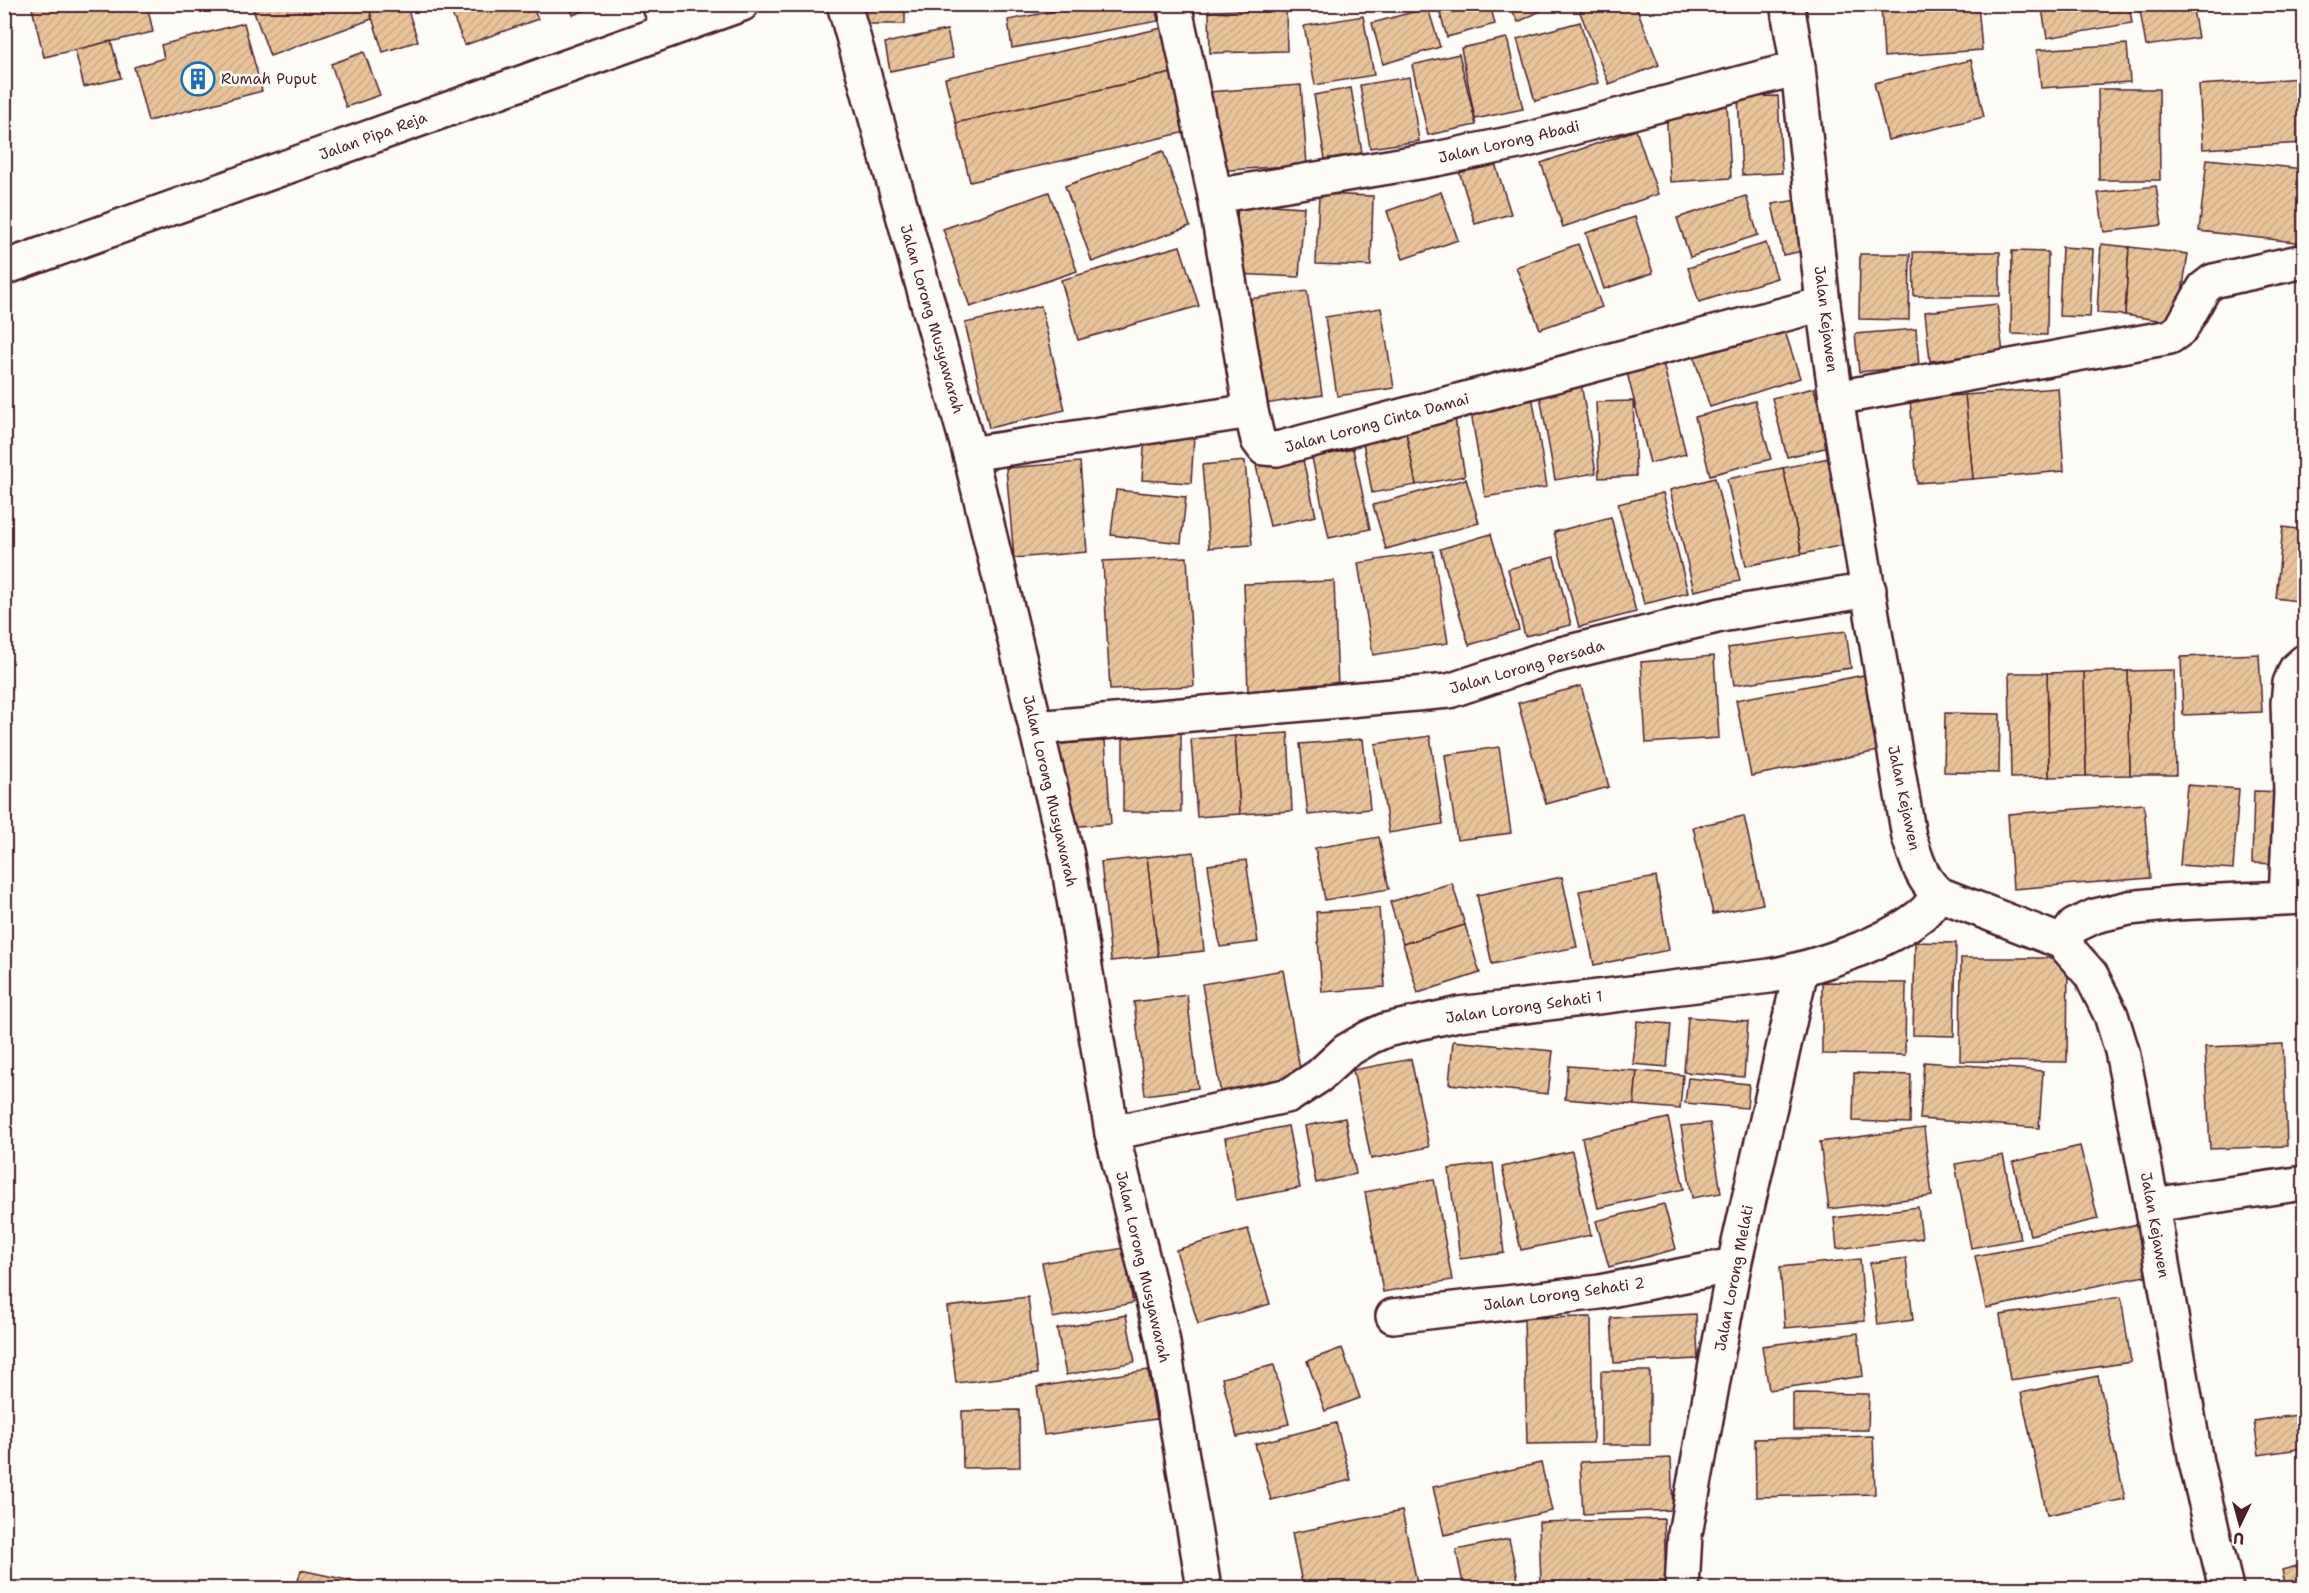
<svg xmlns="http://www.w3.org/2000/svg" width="2309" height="1593" font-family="'Shantell Sans',sans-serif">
	<defs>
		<pattern id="building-hatch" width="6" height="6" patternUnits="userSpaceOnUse" patternTransform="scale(1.5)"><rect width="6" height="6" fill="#e9c49a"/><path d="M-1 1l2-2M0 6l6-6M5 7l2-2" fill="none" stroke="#c9a885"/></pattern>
	</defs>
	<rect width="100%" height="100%" fill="#fdfcf7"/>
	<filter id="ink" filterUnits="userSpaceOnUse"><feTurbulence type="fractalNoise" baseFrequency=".0167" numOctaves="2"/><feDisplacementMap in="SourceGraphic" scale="12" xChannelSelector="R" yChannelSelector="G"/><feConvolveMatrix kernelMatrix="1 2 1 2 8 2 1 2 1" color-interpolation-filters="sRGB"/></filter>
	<g filter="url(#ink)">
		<g fill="url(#building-hatch)" stroke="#4a1f2b" stroke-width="1.5">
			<polygon points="31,4 147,4 153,32 44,57"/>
			<polygon points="251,4 368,4 372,19 270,56"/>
			<polygon points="371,4 406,4 418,41 383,52 368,5"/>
			<polygon points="456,4 531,4 538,19 465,45 449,7"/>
			<polygon points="569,4 602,4 573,15"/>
			<rect x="865" y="4" width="40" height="20"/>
			<polygon points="1091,4 1155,4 1158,21 1012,48 1008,20"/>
			<polygon points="1437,4 1490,4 1495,24 1447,37"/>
			<polygon points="1509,4 1540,4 1543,10 1518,22"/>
			<polygon points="1635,4 1659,65 1609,84 1577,5"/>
			<polygon points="1881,4 1978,4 1982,50 1884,57"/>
			<polygon points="2041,4 2129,4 2132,23 2047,38"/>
			<polygon points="2139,4 2192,4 2198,38 2146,46"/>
			<polygon points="1428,8 1440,47 1383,64 1372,23"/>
			<polygon points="1286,9 1287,51 1210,53 1209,11"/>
			<polygon points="1363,16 1374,75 1315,85 1304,26"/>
			<polygon points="1580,22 1598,83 1535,101 1517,39"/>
			<polygon points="244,23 262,91 148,121 134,67 164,58 161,45"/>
			<polygon points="1162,28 1172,73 956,123 945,78"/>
			<polygon points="947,30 953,58 890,71 885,43"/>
			<polygon points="1507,38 1523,109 1475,119 1461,48"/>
			<polygon points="111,41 121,78 84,87 75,50"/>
			<polygon points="2127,44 2130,82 2041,88 2037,50"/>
			<polygon points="364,52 380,95 346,107 331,64"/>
			<polygon points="1459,54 1476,125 1428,135 1412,65"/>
			<polygon points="1971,60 1984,117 1888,140 1874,83"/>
			<polygon points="1172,73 1186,132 970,182 956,123"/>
			<polygon points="1409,77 1419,141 1370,148 1360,85"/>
			<polygon points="2303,78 2304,143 2203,149 2199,85"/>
			<polygon points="1301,85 1307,165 1214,171 1208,92"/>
			<polygon points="1351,88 1362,153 1325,159 1314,95"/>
			<polygon points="2098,89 2159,89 2160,180 2099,180"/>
			<polygon points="1778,96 1782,173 1742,175 1738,97"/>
			<polygon points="1727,103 1731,178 1670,182 1666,105"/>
			<polygon points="1636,130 1658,194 1563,227 1541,163"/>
			<polygon points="1163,151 1190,226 1092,262 1065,186"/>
			<polygon points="2207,159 2304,169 2304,243 2199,231"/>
			<polygon points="1494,160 1511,214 1475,224 1459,171"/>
			<polygon points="2156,186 2162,225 2104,232 2098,193"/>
			<polygon points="1049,192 1077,271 970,307 943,229"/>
			<polygon points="1441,192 1458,240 1403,259 1387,211"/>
			<polygon points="1319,194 1373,196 1371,266 1316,264"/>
			<polygon points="1746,196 1758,235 1690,257 1677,218"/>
			<polygon points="1803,199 1813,249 1783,255 1772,204"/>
			<polygon points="1238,203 1304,207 1299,277 1234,274"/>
			<polygon points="1635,217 1653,273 1604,289 1586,233"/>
			<polygon points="1766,243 1777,278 1699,302 1688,268"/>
			<polygon points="1578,244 1602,307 1540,329 1516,267"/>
			<polygon points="2101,244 2129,247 2125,315 2097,313"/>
			<polygon points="1180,246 1199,306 1078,340 1061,280"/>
			<polygon points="2062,247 2093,249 2090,317 2059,316"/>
			<polygon points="2129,247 2188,254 2177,323 2125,315"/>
			<polygon points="2012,251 2048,252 2047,335 2011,334"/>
			<polygon points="1913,252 2000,252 2000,296 1914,296"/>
			<polygon points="1860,254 1910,254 1909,320 1859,319"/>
			<polygon points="1307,291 1322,395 1265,404 1249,299"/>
			<polygon points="1997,304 2003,353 1930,361 1925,312"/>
			<polygon points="1041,306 1065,410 989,428 965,323"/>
			<polygon points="1381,308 1394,388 1337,396 1325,317"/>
			<polygon points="1782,322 1800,378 1710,407 1692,351"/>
			<polygon points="1916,329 1919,366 1859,372 1855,334"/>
			<polygon points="1661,355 1686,454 1650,463 1625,365"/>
			<polygon points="1581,383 1596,473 1555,480 1539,390"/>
			<polygon points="1814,388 1829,447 1787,457 1772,398"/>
			<polygon points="2058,388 2064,471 1973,479 1965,395"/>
			<polygon points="1532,395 1547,487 1485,497 1470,406"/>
			<polygon points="1965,395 1973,479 1917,483 1910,399"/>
			<polygon points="1633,401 1636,476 1599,478 1596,402"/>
			<polygon points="1755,401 1771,459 1710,475 1695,417"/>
			<polygon points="1454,413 1465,476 1416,485 1404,422"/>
			<polygon points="1404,422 1416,485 1372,493 1361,431"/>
			<polygon points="1145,433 1194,436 1191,483 1142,480"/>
			<polygon points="1353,449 1370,529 1329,538 1312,458"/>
			<polygon points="1302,456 1316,516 1270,526 1256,466"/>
			<polygon points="1838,456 1857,542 1802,554 1783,468"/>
			<polygon points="1245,461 1252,545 1209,548 1202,465"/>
			<polygon points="1080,462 1087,552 1014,558 1006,468"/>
			<polygon points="1783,468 1802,554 1746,566 1727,479"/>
			<polygon points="1715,478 1740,581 1694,591 1670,490"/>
			<polygon points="1466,479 1479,523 1386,549 1373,505"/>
			<polygon points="1116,490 1186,497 1181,543 1111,535"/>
			<polygon points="1663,493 1688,593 1644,604 1618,504"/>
			<polygon points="1611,517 1636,612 1579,627 1554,532"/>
			<polygon points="2283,527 2304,530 2304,602 2276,598"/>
			<polygon points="1491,534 1519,630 1469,645 1440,549"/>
			<polygon points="1433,551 1448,643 1373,655 1358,563"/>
			<polygon points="1187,557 1194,686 1110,690 1103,561"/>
			<polygon points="1554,557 1571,625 1525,636 1508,569"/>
			<polygon points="1334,581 1338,688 1248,691 1244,584"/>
			<polygon points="1846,631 1851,668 1734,685 1728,648"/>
			<polygon points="2259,654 2262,712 2183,715 2181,657"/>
			<polygon points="1714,656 1719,738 1646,743 1641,662"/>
			<polygon points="2174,670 2176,775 2130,775 2128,671"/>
			<polygon points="2128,671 2130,775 2086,776 2084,672"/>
			<polygon points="2084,672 2086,776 2049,777 2047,673"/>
			<polygon points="2009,673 2047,673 2049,777 2011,778"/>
			<polygon points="1864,675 1879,751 1751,776 1736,700"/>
			<polygon points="1581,686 1609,787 1546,804 1518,703"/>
			<polygon points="1945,713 2000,714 1999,773 1944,772"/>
			<rect x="1123" y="727" width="58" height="85"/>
			<polygon points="1288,733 1292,811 1240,814 1235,736"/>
			<polygon points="1235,736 1240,814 1197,817 1191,739"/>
			<polygon points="1430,736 1443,824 1389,833 1375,744"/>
			<polygon points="1363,739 1370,809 1308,815 1300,744"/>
			<polygon points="1105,741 1111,824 1064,827 1059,744"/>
			<polygon points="1499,747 1511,833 1457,840 1445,755"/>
			<polygon points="2187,785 2239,789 2233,869 2180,865"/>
			<polygon points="2254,791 2285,792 2282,864 2252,863"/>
			<polygon points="2144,804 2150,878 2013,889 2008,814"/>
			<polygon points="1744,816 1763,904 1713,914 1693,827"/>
			<polygon points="1379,837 1389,889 1325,900 1315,848"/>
			<polygon points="1194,852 1204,951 1158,956 1147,857"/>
			<polygon points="1147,857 1158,956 1111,961 1101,862"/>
			<polygon points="1246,860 1258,942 1220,947 1208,865"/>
			<polygon points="1562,877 1577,947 1492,964 1477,895"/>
			<polygon points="1656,877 1669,950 1594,965 1579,891"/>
			<polygon points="1452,883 1465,925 1403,944 1390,902"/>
			<polygon points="1379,908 1385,987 1322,992 1316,912"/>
			<polygon points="1465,925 1480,973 1418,993 1403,944"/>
			<polygon points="1915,942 1956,943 1954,1036 1913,1035"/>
			<polygon points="1961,958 2068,958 2067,1062 1960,1061"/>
			<polygon points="1283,970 1302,1081 1221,1095 1202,984"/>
			<polygon points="1822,982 1906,983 1905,1055 1822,1054"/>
			<polygon points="1187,995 1198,1088 1145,1095 1134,1002"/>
			<polygon points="1688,1017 1748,1022 1744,1077 1684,1072"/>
			<polygon points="1637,1021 1671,1024 1667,1067 1633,1064"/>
			<polygon points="1453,1041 1553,1051 1548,1094 1449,1084"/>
			<polygon points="2283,1044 2287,1146 2210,1149 2205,1047"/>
			<polygon points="1411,1059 1429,1147 1371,1159 1353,1070"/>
			<polygon points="1924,1062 2043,1071 2039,1128 1920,1119"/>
			<polygon points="1568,1066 1637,1071 1634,1105 1565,1099"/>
			<polygon points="1637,1071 1683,1075 1680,1109 1634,1105"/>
			<polygon points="1854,1073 1911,1075 1910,1123 1853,1121"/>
			<polygon points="1688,1078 1749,1084 1747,1108 1685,1103"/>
			<polygon points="1345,1118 1356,1174 1316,1183 1305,1126"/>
			<polygon points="1668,1118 1684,1189 1598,1208 1582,1138"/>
			<polygon points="1710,1123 1721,1193 1692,1198 1681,1126"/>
			<polygon points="1288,1126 1300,1188 1236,1200 1225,1138"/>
			<polygon points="1924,1128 1932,1196 1829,1209 1820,1142"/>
			<polygon points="2080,1146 2098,1219 2030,1235 2013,1162"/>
			<polygon points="1572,1151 1591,1235 1521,1250 1502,1167"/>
			<polygon points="2003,1155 2020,1239 1971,1248 1955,1164"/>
			<polygon points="1493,1163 1504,1253 1460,1259 1449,1169"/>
			<polygon points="1434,1179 1452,1280 1383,1292 1365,1192"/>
			<polygon points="1664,1204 1676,1249 1609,1267 1596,1221"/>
			<polygon points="1918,1207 1922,1238 1837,1249 1834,1218"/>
			<polygon points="2139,1224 2150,1275 1986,1308 1975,1256"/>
			<polygon points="1248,1229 1270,1304 1198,1324 1176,1250"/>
			<polygon points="1123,1248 1133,1303 1053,1318 1042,1263"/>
			<polygon points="1906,1258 1913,1320 1878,1325 1870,1263"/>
			<polygon points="1860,1259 1865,1321 1785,1328 1780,1267"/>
			<polygon points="1028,1297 1037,1374 956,1383 947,1307"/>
			<polygon points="2121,1297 2131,1362 2010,1380 2000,1315"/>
			<polygon points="1696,1314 1698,1359 1614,1363 1611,1318"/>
			<polygon points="1126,1315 1135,1362 1066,1375 1057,1329"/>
			<polygon points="1591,1317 1593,1443 1527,1444 1524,1318"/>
			<polygon points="1858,1333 1863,1376 1769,1390 1762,1346"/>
			<polygon points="1342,1348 1360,1398 1325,1411 1307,1361"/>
			<polygon points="1274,1365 1289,1424 1237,1437 1222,1378"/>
			<polygon points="1148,1370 1156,1419 1044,1435 1037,1387"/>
			<rect x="1601" y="1371" width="49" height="74"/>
			<polygon points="2098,1376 2125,1499 2047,1515 2021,1393"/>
			<polygon points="1793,1393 1869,1394 1868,1430 1793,1430"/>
			<polygon points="1019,1410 1020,1467 963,1468 962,1411"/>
			<polygon points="2304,1414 2304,1448 2259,1455 2254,1421"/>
			<polygon points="1336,1423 1351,1480 1271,1500 1255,1444"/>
			<polygon points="1873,1436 1875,1494 1756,1497 1755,1439"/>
			<polygon points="1671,1458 1673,1510 1583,1514 1580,1462"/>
			<polygon points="1541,1463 1552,1511 1444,1535 1433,1487"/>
			<polygon points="1402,1511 1418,1588 1303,1588 1292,1533"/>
			<polygon points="1664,1519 1666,1582 1541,1586 1539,1522"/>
			<polygon points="1509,1539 1520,1588 1464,1588 1456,1550"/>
			<polygon points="2304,1564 2304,1588 2286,1588 2282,1570"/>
			<polygon points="301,1570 384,1588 296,1588"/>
			<polygon points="1138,1582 1138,1588 1056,1588 1056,1587"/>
			<polygon points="1056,1587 1056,1588 1005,1588"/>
		</g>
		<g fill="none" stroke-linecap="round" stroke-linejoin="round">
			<defs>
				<g id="minor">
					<polyline points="659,4 669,30"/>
					<polyline points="844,4 970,454 1067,856 1112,1133 1162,1337 1204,1588"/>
					<polyline points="1174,4 1215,196 1251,411 1258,440 1264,448 1277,449 1823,304"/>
					<polyline points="1215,196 1436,159 1523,141 1798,68"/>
					<polyline points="1836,398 2170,337 2181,329 2204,288 2213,281 2304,261"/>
					<polyline points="970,454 1251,411"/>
					<polyline points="1036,728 1449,691 1553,656 1721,615 1869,590"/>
					<polyline points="2286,897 2291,793 2288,703 2290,683 2296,669 2304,662"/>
					<polyline points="2062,942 2074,926 2095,916 2129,908 2176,903 2304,897"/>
					<path d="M1112,1133L1290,1095L1319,1076L1346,1051L1370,1037L1386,1030L1459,1014L1770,976C1816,967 1884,945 1921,915C1928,910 1933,901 1939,894"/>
					<polyline points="2152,1205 2304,1183"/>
					<polyline points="1393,1316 1600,1292 1734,1265"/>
					<polyline points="1682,1588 1685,1534 1734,1265 1801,970"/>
				</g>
				<g id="tertiary">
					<path d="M1787,4L1798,68L1823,304L1836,398L1909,837C1916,857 1921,880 1939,894L2062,942L2091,975L2111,1015L2122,1051L2152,1205L2196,1462L2226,1588"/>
					<polyline points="4,268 742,4"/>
				</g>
			</defs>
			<use href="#minor" stroke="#4a1f2b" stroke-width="38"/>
			<use href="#tertiary" stroke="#4a1f2b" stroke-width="38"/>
			<use href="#minor" stroke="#fdfcf7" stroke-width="33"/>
			<use href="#tertiary" stroke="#fdfcf7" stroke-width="33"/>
		</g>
	</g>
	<defs>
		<symbol id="building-ring" viewBox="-11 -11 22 22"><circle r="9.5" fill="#fdfcf7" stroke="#1f6fb2" stroke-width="1.5"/><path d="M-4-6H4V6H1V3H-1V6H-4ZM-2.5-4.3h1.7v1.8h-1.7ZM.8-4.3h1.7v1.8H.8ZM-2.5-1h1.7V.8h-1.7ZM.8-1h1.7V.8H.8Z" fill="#1f6fb2"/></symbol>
	</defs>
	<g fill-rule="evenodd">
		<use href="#building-ring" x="179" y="60" width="38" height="38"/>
	</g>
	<g text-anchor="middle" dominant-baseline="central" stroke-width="5" stroke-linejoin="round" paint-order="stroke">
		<g font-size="15" fill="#4a1f2b" stroke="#fdfcf7" text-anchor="start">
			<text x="221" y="79">Rumah Puput</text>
		</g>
		<g font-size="15" fill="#4a1f2b" stroke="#fdfcf7">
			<text transform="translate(373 136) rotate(-20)">Jalan Pipa Reja</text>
			<text transform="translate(1509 142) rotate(-13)">Jalan Lorong Abadi</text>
			<text transform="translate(932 319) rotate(74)">Jalan Lorong Musyawarah</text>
			<text transform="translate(1826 319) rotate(83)">Jalan Kejawen</text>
			<text transform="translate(1377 423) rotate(-15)">Jalan Lorong Cinta Damai</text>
			<text transform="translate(1527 667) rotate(-16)">Jalan Lorong Persada</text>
			<text transform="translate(1050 791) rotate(77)">Jalan Lorong Musyawarah</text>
			<text transform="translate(1904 798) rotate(78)">Jalan Kejawen</text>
			<text transform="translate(1524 1007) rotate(-8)">Jalan Lorong Sehati 1</text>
			<text transform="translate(2155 1225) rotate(80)">Jalan Kejawen</text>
			<text transform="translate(1143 1267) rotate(77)">Jalan Lorong Musyawarah</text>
			<text transform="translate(1734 1278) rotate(-79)">Jalan Lorong Melati</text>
			<text transform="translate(1564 1294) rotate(-8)">Jalan Lorong Sehati 2</text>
		</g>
	</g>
	<rect width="2309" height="1593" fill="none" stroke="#fdfcf7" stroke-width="24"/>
	<rect x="12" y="12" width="2285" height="1569" fill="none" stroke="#4a1f2b" stroke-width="2" filter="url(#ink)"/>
	<g transform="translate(2240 1524) rotate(185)" stroke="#fdfcf7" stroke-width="4.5" paint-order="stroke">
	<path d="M0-4.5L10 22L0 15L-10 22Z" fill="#4a1f2b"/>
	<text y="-9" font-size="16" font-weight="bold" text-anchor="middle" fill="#4a1f2b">U</text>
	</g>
</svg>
